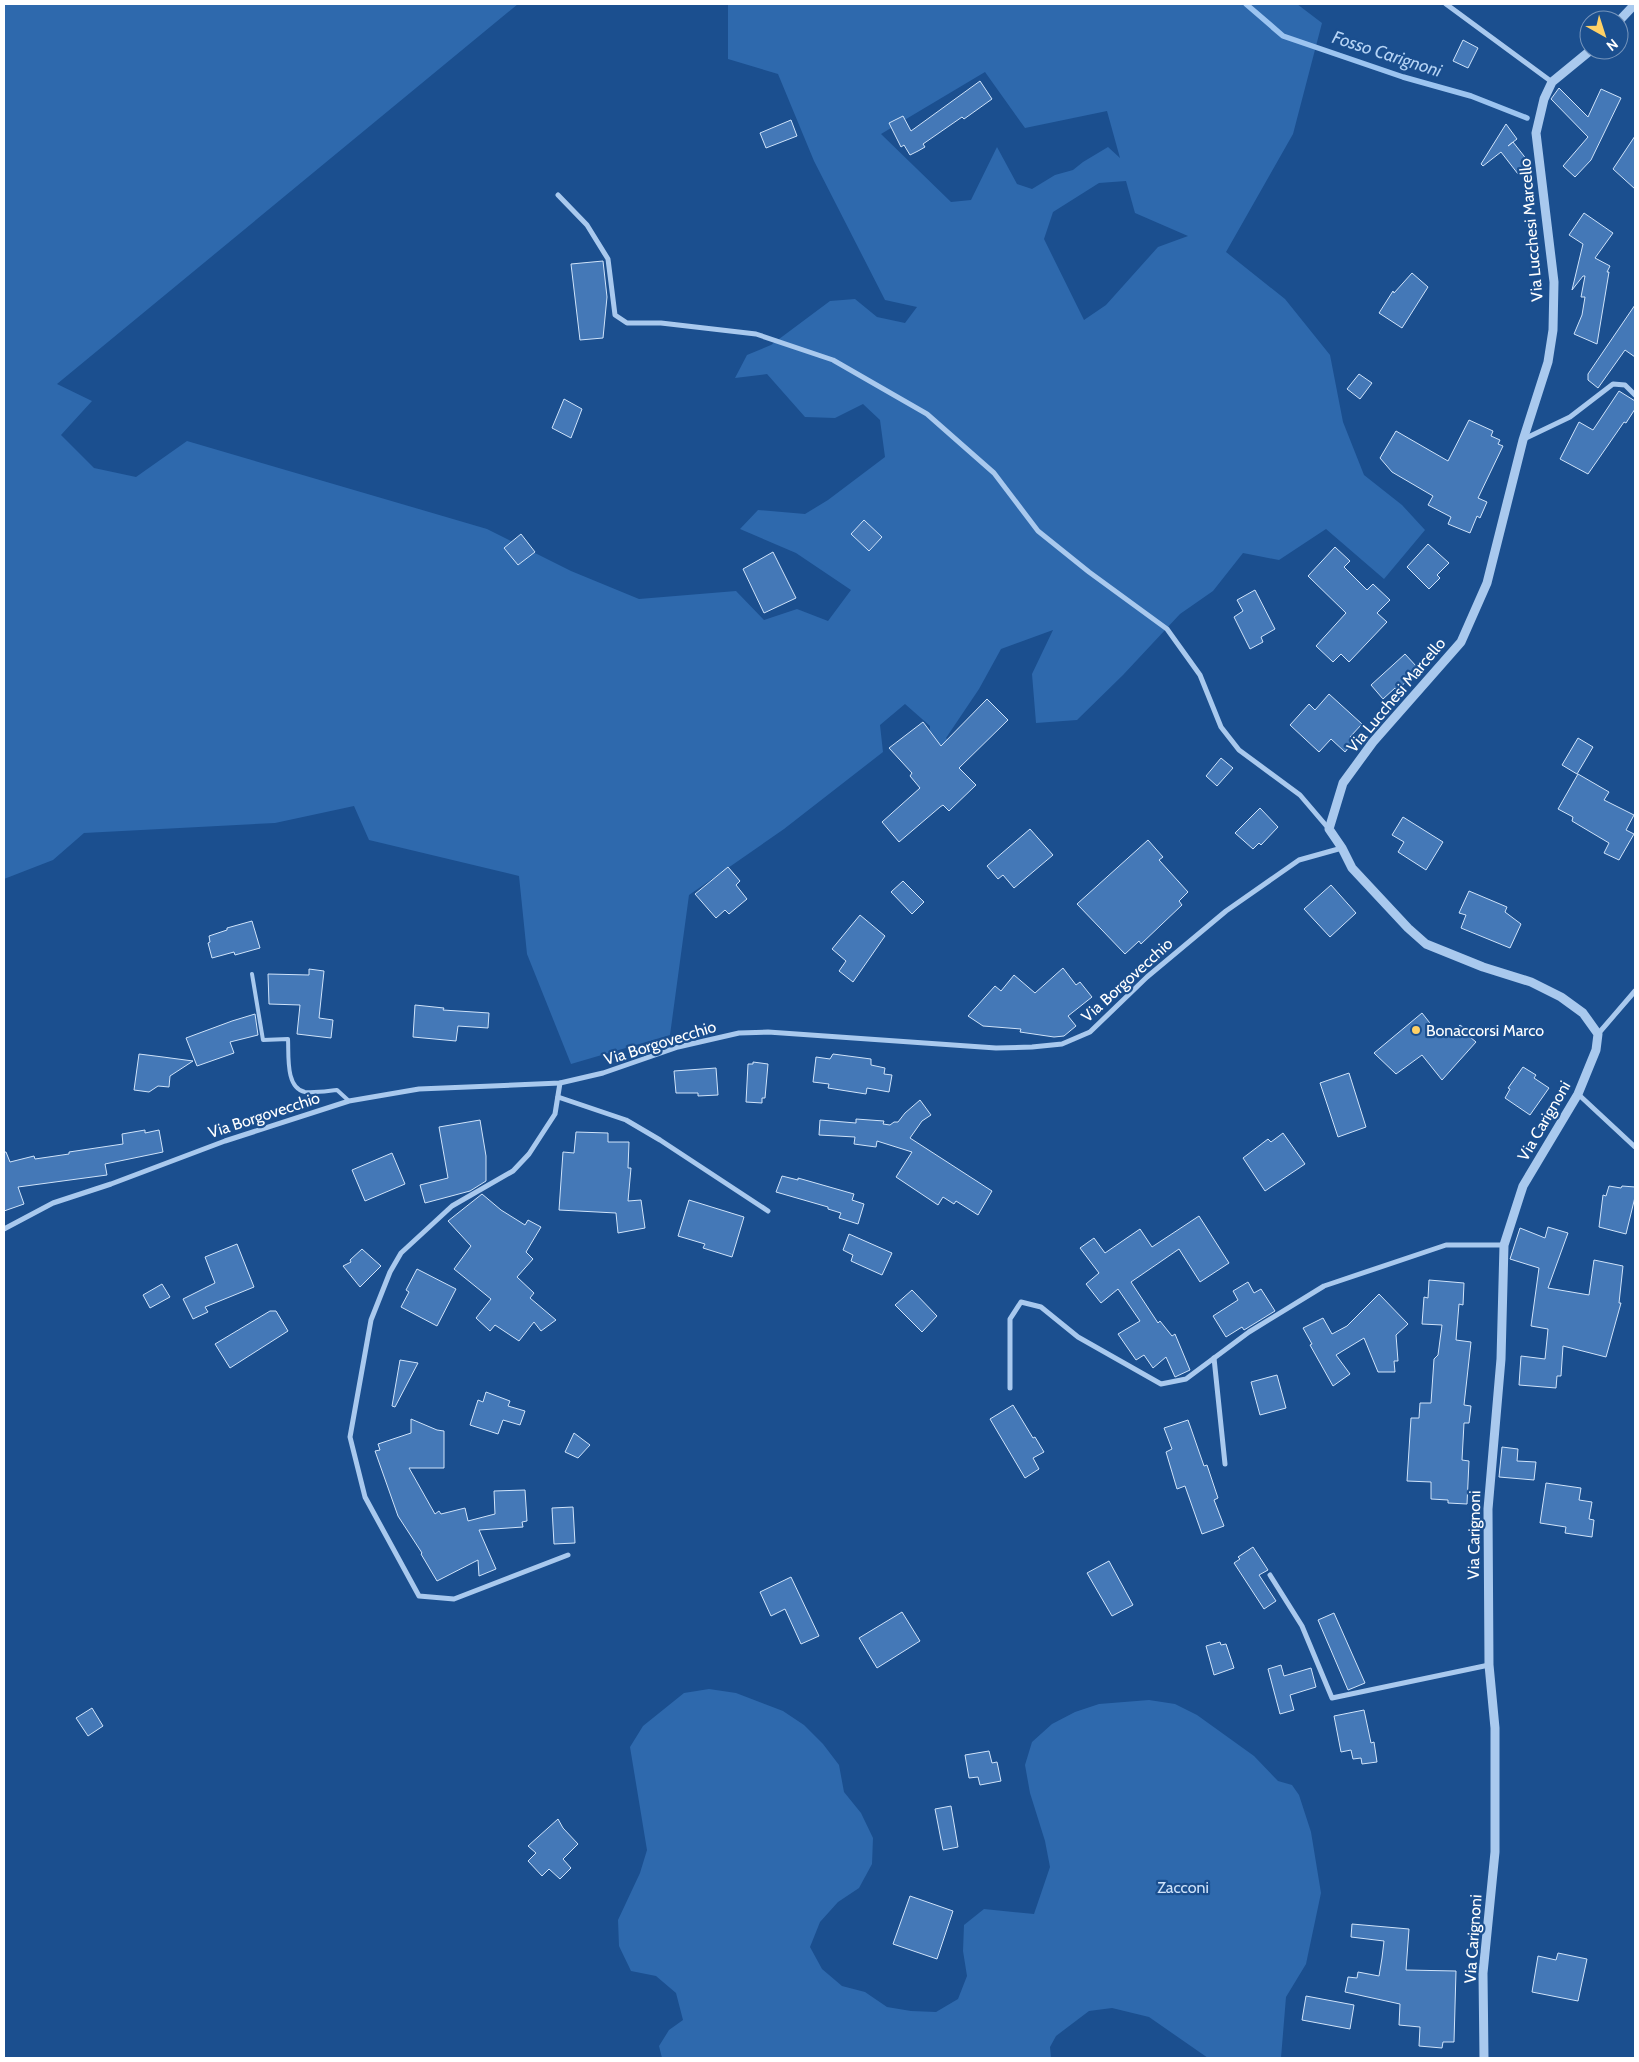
<svg xmlns="http://www.w3.org/2000/svg" width="1639" height="2062" font-family="Cabin,sans-serif">
	<rect width="100%" height="100%" fill="#1b4f8f"/>
	<g fill="#2e69ad" fill-rule="evenodd">
		<path d="M4,4H518L57,384L92,401L61,435L94,468L136,477L187,441L487,529L571,571L639,599L736,591L764,620L797,609L828,621L851,590L796,553L740,529L758,510L805,514L828,500L885,457L880,420L863,404L835,418L805,417L767,374L735,378L747,355L771,345L830,301L855,299L877,317L905,323L917,307L885,300L814,161L778,74L728,59V4H1297L1322,23L1293,134L1226,252L1285,299L1330,355L1343,422L1364,475L1402,505L1425,530L1384,579L1326,529L1279,560L1243,553L1213,591L1180,614L1123,675L1077,720L1036,723L1032,674L1053,630L1001,649L979,689L946,738L956,749L929,746L930,726L905,704L880,725L883,752L784,829L689,895L670,1035L571,1064L527,954L519,876L369,840L354,806L275,823L84,833L53,860L4,879ZM985,72L1025,128L1107,111L1120,158L1108,147L1083,162L1073,170L1055,175L1032,189L1017,184L997,147L971,200L951,202L881,134ZM1126,181L1135,213L1188,236L1158,247L1106,305L1084,320L1044,239L1053,212L1099,183Z"/>
		<polygon points="709,1689 736,1693 783,1711 804,1725 823,1744 839,1765 844,1792 861,1813 873,1838 872,1864 859,1888 838,1902 820,1922 810,1947 822,1969 842,1986 865,1992 887,2007 911,2011 936,2012 958,1999 967,1976 963,1951 964,1925 984,1909 1034,1914 1050,1867 1045,1841 1030,1793 1025,1765 1032,1742 1052,1724 1075,1712 1099,1704 1149,1700 1175,1704 1197,1715 1254,1756 1278,1781 1292,1785 1299,1795 1311,1832 1321,1893 1306,1964 1286,1997 1281,2058 1208,2058 1149,2017 1112,2008 1089,2011 1056,2036 1050,2047 1051,2058 662,2058 659,2046 669,2030 683,2020 676,1993 656,1976 631,1971 619,1946 618,1920 640,1873 647,1850 630,1747 643,1726 684,1693"/>
	</g>
	<g fill="none" stroke-linecap="round" stroke-linejoin="round">
		<polyline stroke="#9cc4f0" stroke-width="5.5" points="1246,4 1283,36 1403,77 1471,96 1527,118"/>
	</g>
	<g fill="#4478b7" stroke="#cfe3fa">
		<polygon points="1463,40 1478,48 1468,68 1453,61"/>
		<polygon points="980,81 992,99 964,119 962,117 923,144 925,147 918,151 910,155 904,145 901,147 889,123 903,116 911,131"/>
		<polygon points="1559,88 1588,117 1601,89 1621,98 1591,160 1575,177 1563,166 1588,137 1551,99"/>
		<polygon points="791,120 797,136 766,148 760,133"/>
		<polygon points="1506,124 1517,139 1508,146 1513,142 1531,165 1518,174 1501,152 1483,166 1481,164"/>
		<polygon points="1635,136 1635,189 1613,169"/>
		<polygon points="1584,213 1613,233 1595,258 1610,266 1607,272 1609,272 1597,344 1574,334 1582,315 1585,297 1581,297 1585,276 1583,276 1572,290 1583,244 1569,235"/>
		<polygon points="603,261 607,297 603,338 580,340 571,264"/>
		<polygon points="1412,273 1428,287 1402,328 1379,313 1393,291 1394,293"/>
		<polygon points="1635,305 1635,357 1625,350 1598,388 1588,380 1588,374"/>
		<polygon points="1359,374 1372,383 1360,399 1347,389"/>
		<polygon points="1619,391 1635,401 1635,409 1626,423 1624,422 1588,474 1560,459 1579,422 1593,430"/>
		<polygon points="564,399 582,409 571,438 552,428"/>
		<polygon points="1469,420 1493,431 1491,436 1500,440 1498,444 1503,446 1478,498 1487,502 1480,518 1477,516 1470,533 1448,524 1451,517 1428,505 1433,496 1392,472 1380,458 1396,431 1448,461"/>
		<polygon points="864,520 882,537 869,551 851,534"/>
		<polygon points="521,534 535,552 518,565 504,548"/>
		<polygon points="1428,544 1449,563 1437,575 1440,578 1429,589 1407,567"/>
		<polygon points="1335,547 1350,561 1344,567 1367,590 1373,584 1390,600 1377,613 1387,622 1349,662 1341,654 1333,662 1316,646 1346,613 1308,576"/>
		<polygon points="773,552 796,598 764,613 743,569"/>
		<polygon points="1255,590 1275,629 1261,637 1263,642 1250,649 1234,617 1243,611 1237,600"/>
		<polygon points="1405,654 1417,667 1407,677 1409,679 1397,690 1395,688 1383,699 1371,685"/>
		<polygon points="1329,694 1362,724 1350,737 1354,741 1345,752 1331,739 1319,752 1290,725 1309,704 1315,710"/>
		<polygon points="987,699 1008,720 959,768 976,785 949,811 943,805 940,807 899,842 882,822 920,788 910,776 912,773 889,748 923,722 941,746"/>
		<polygon points="1578,738 1593,747 1577,774 1562,765"/>
		<polygon points="1221,758 1233,768 1217,786 1206,776"/>
		<polygon points="1578,774 1609,792 1604,800 1634,815 1626,830 1634,834 1619,860 1604,853 1609,843 1572,821 1573,817 1558,809"/>
		<polygon points="1260,808 1278,827 1261,845 1259,843 1253,849 1235,833"/>
		<polygon points="1403,817 1443,842 1426,870 1398,852 1404,842 1392,835"/>
		<polygon points="1030,829 1053,855 1014,888 1003,875 998,879 987,866"/>
		<polygon points="1148,840 1163,857 1159,860 1188,892 1179,901 1182,905 1141,944 1139,941 1125,954 1077,904"/>
		<polygon points="728,867 740,881 736,885 747,899 729,914 725,910 716,918 695,894"/>
		<polygon points="903,881 924,902 912,914 891,892"/>
		<polygon points="1331,885 1356,913 1330,937 1304,909"/>
		<polygon points="1469,891 1507,907 1505,912 1521,924 1510,948 1461,928 1466,915 1459,913"/>
		<polygon points="860,915 885,936 853,982 839,971 846,961 832,949"/>
		<polygon points="252,921 260,948 235,955 234,952 212,958 208,943 210,942 209,936 227,930 227,928"/>
		<polygon points="1063,968 1076,985 1080,982 1092,997 1068,1016 1076,1026 1064,1036 1054,1037 1020,1032 1021,1029 983,1026 968,1016 995,986 1001,991 1014,975 1035,993"/>
		<polygon points="309,969 324,971 319,1018 333,1020 331,1038 297,1034 300,1005 269,1004 268,974 309,975"/>
		<polygon points="415,1005 444,1008 443,1010 489,1013 488,1028 458,1026 456,1041 413,1037"/>
		<polygon points="1422,1013 1441,1037 1451,1028 1454,1031 1460,1025 1472,1034 1470,1037 1476,1042 1442,1080 1422,1055 1396,1074 1374,1053"/>
		<polygon points="255,1014 258,1035 230,1042 234,1053 197,1066 186,1038 232,1021"/>
		<polygon points="139,1054 163,1057 193,1061 170,1076 169,1087 158,1086 149,1092 134,1090"/>
		<polygon points="833,1054 871,1059 871,1065 885,1068 884,1074 892,1075 889,1092 867,1088 866,1094 828,1088 829,1084 813,1082 816,1057 830,1059"/>
		<polygon points="753,1062 768,1064 765,1098 762,1098 762,1103 746,1102 748,1064 753,1064"/>
		<polygon points="1523,1067 1536,1075 1534,1078 1549,1088 1530,1115 1505,1098 1510,1089 1508,1088"/>
		<polygon points="716,1068 718,1095 698,1096 698,1093 676,1093 674,1071"/>
		<polygon points="1349,1073 1366,1127 1338,1137 1320,1083"/>
		<polygon points="920,1100 931,1115 922,1121 910,1138 992,1191 978,1215 956,1201 954,1204 943,1197 938,1205 896,1177 912,1152 877,1141 876,1147 854,1144 855,1137 819,1135 820,1120 856,1123 856,1119 884,1121 883,1124 890,1125 894,1122 898,1122 905,1113"/>
		<polygon points="480,1120 486,1156 486,1181 470,1191 425,1203 420,1185 448,1178 439,1127"/>
		<polygon points="145,1130 145,1133 159,1130 163,1152 105,1164 107,1175 18,1187 24,1204 4,1211 4,1152 6,1152 10,1162 34,1156 35,1159 69,1154 69,1152 123,1144 122,1134"/>
		<polygon points="576,1132 608,1133 608,1142 629,1142 628,1168 631,1168 628,1201 641,1200 645,1228 618,1233 616,1213 559,1210 563,1152 574,1153"/>
		<polygon points="1283,1133 1305,1164 1265,1191 1243,1158 1268,1139 1271,1142"/>
		<polygon points="392,1153 405,1184 365,1201 352,1170"/>
		<polygon points="782,1176 798,1180 798,1178 854,1194 852,1200 864,1204 858,1224 839,1218 841,1213 828,1209 828,1207 776,1192"/>
		<polygon points="1609,1186 1621,1188 1622,1186 1635,1187 1635,1197 1626,1234 1599,1227 1603,1195 1606,1196"/>
		<polygon points="482,1194 501,1210 525,1225 528,1220 541,1227 526,1252 533,1259 517,1277 534,1293 530,1298 556,1320 541,1331 534,1322 519,1341 495,1325 490,1331 476,1318 491,1299 454,1269 471,1246 448,1221"/>
		<polygon points="689,1200 744,1217 732,1257 703,1248 705,1244 678,1236"/>
		<polygon points="1199,1216 1229,1263 1200,1282 1179,1249 1131,1282 1158,1323 1160,1321 1172,1336 1175,1334 1190,1370 1175,1377 1166,1357 1153,1368 1144,1355 1136,1360 1118,1334 1140,1321 1118,1289 1101,1303 1086,1284 1099,1273 1080,1248 1094,1238 1105,1253 1140,1229 1152,1247"/>
		<polygon points="1548,1227 1568,1233 1548,1288 1589,1295 1594,1260 1623,1266 1619,1303 1621,1303 1606,1357 1563,1346 1561,1376 1557,1376 1556,1388 1519,1385 1521,1356 1545,1359 1548,1329 1531,1326 1539,1268 1510,1259 1520,1228 1545,1238"/>
		<polygon points="849,1234 892,1253 882,1275 851,1261 853,1255 843,1250"/>
		<polygon points="237,1244 254,1287 205,1307 208,1312 193,1319 183,1299 215,1283 205,1257"/>
		<polygon points="362,1249 381,1266 360,1287 343,1266 351,1262 350,1260"/>
		<polygon points="417,1269 456,1289 437,1326 401,1307 409,1292 406,1290"/>
		<polygon points="1429,1280 1464,1283 1463,1305 1459,1304 1456,1340 1471,1342 1464,1405 1471,1406 1469,1423 1464,1423 1462,1460 1469,1461 1467,1504 1448,1503 1448,1500 1431,1499 1431,1482 1407,1481 1411,1418 1419,1418 1420,1403 1431,1403 1434,1359 1438,1355 1442,1325 1422,1324 1424,1297 1428,1298"/>
		<polygon points="1248,1282 1254,1293 1261,1289 1275,1311 1244,1330 1242,1327 1226,1337 1213,1316 1238,1300 1233,1291"/>
		<polygon points="162,1284 170,1297 150,1308 143,1295"/>
		<polygon points="912,1290 937,1316 922,1332 895,1305"/>
		<polygon points="1379,1294 1408,1324 1396,1335 1398,1361 1394,1361 1395,1372 1378,1372 1364,1338 1336,1355 1350,1374 1333,1386 1310,1345 1312,1344 1303,1328 1323,1318 1332,1334 1347,1326"/>
		<polygon points="270,1311 276,1311 288,1331 230,1368 215,1344"/>
		<polygon points="400,1360 418,1363 395,1407 392,1406"/>
		<polygon points="1277,1375 1286,1408 1260,1415 1251,1382"/>
		<polygon points="486,1392 510,1401 508,1406 525,1411 520,1425 503,1420 498,1434 470,1425 478,1400 483,1402"/>
		<polygon points="1013,1405 1033,1438 1035,1437 1044,1452 1033,1458 1039,1469 1025,1478 990,1419"/>
		<polygon points="411,1419 437,1430 444,1431 444,1468 409,1468 435,1514 439,1511 441,1514 465,1508 468,1521 495,1514 494,1491 525,1490 527,1521 522,1522 523,1527 479,1530 496,1569 479,1576 478,1560 437,1581 421,1554 422,1553 398,1516 375,1451 380,1450 378,1444 411,1433"/>
		<polygon points="1188,1420 1204,1466 1207,1465 1218,1498 1214,1500 1224,1526 1202,1534 1185,1486 1177,1489 1166,1452 1172,1449 1164,1428"/>
		<polygon points="574,1433 590,1445 578,1458 565,1452"/>
		<polygon points="1502,1447 1518,1449 1517,1461 1536,1462 1534,1480 1499,1477"/>
		<polygon points="1546,1483 1581,1488 1579,1500 1592,1502 1589,1519 1594,1520 1592,1537 1565,1533 1566,1527 1540,1523"/>
		<polygon points="573,1507 575,1543 554,1544 552,1508"/>
		<polygon points="1253,1547 1268,1570 1259,1575 1276,1601 1264,1609 1234,1563 1240,1559 1238,1557"/>
		<polygon points="1109,1561 1133,1605 1112,1616 1087,1573"/>
		<polygon points="791,1577 819,1636 801,1644 785,1609 771,1616 760,1592"/>
		<polygon points="902,1612 920,1641 877,1668 859,1638"/>
		<polygon points="1334,1613 1365,1683 1348,1690 1318,1620"/>
		<polygon points="1220,1642 1221,1645 1226,1644 1234,1668 1214,1675 1206,1646"/>
		<polygon points="1281,1665 1284,1676 1311,1668 1316,1687 1290,1695 1294,1710 1280,1714 1268,1669"/>
		<polygon points="92,1708 103,1726 88,1736 76,1718"/>
		<polygon points="1364,1710 1371,1743 1374,1742 1377,1762 1362,1764 1361,1758 1353,1759 1351,1750 1341,1752 1334,1716"/>
		<polygon points="989,1751 992,1763 997,1762 1001,1781 980,1785 978,1777 969,1778 965,1755"/>
		<polygon points="951,1806 958,1847 943,1850 935,1809"/>
		<polygon points="558,1819 563,1828 578,1844 563,1859 571,1868 560,1879 549,1869 542,1876 528,1861 536,1853 528,1846"/>
		<polygon points="910,1896 953,1911 937,1959 893,1944"/>
		<polygon points="1352,1924 1409,1929 1406,1970 1456,1971 1454,2042 1443,2042 1442,2048 1419,2046 1420,2027 1399,2025 1400,2004 1345,1992 1348,1977 1357,1978 1358,1972 1379,1976 1382,1958 1384,1941 1351,1937"/>
		<polygon points="1558,1953 1587,1959 1578,2001 1532,1992 1538,1956 1556,1960"/>
		<polygon points="1306,1996 1354,2005 1350,2029 1302,2020"/>
	</g>
	<g fill="none" stroke-linecap="round" stroke-linejoin="round">
		<path stroke="#a9c9ee" stroke-width="4" d="M252,974L263,1040L288,1039C289,1054 285,1088 305,1092C315,1093 327,1091 337,1090L349,1101"/>
		<g stroke="#a9c9ee" stroke-width="5">
			<polyline points="1446,4 1552,82"/>
			<polyline points="558,195 587,225 608,259 615,315 627,323 661,323 756,334 833,360 927,414 994,473 1038,531 1089,572 1167,629 1200,675 1221,727 1239,750 1300,795 1329,829"/>
			<polyline points="1524,439 1570,417 1613,384 1625,385 1635,395"/>
			<polyline points="1598,1034 1635,991"/>
			<polyline points="560,1083 555,1114 529,1154 513,1171 452,1206 401,1253 390,1272 371,1320 350,1437 365,1497 419,1596 454,1599 568,1555"/>
			<polyline points="1578,1094 1635,1147"/>
			<polyline points="558,1097 626,1120 660,1140 768,1211"/>
			<polyline points="4,1229 53,1203 111,1184 225,1141 349,1101 419,1089 560,1083 603,1073 678,1047 739,1033 768,1032 996,1048 1032,1047 1062,1044 1090,1032 1147,977 1226,911 1299,860 1342,848"/>
			<polyline points="1214,1358 1225,1464"/>
			<polyline points="1010,1388 1010,1319 1021,1302 1041,1307 1078,1337 1161,1384 1186,1379 1249,1332 1324,1286 1446,1245 1504,1245"/>
			<polyline points="1270,1575 1302,1626 1332,1698 1489,1665"/>
		</g>
		<g stroke="#a9c9ee" stroke-width="9">
			<polyline points="1619,21 1635,4"/>
			<polyline points="1484,2058 1483,1973 1495,1852 1495,1728 1489,1665 1488,1509 1501,1359 1504,1245 1523,1186 1578,1094 1596,1050 1598,1034 1583,1013 1561,997 1531,982 1483,967 1426,944 1408,928 1352,868 1342,848 1329,829 1343,783 1373,742 1461,642 1487,583 1523,440 1548,362 1553,330 1554,282 1536,133 1544,99 1552,82 1591,50"/>
		</g>
	</g>
	<circle fill="#ffd166" stroke="#1b4f8f" stroke-width="2" cx="1416" cy="1030" r="5"/>
	<g text-anchor="middle" dominant-baseline="central" stroke-width="4.5" stroke-linejoin="round" paint-order="stroke">
		<g font-size="16" fill="#fff" stroke="#1b4f8f">
			<text transform="translate(1531 230) rotate(-95)">Via Lucchesi Marcello</text>
			<text transform="translate(1396 695) rotate(-50)">Via Lucchesi Marcello</text>
			<text transform="translate(1127 980) rotate(-42)">Via Borgovecchio</text>
			<text transform="translate(660 1043) rotate(-17)">Via Borgovecchio</text>
			<text transform="translate(264 1115) rotate(-18)">Via Borgovecchio</text>
			<text transform="translate(1544 1121) rotate(-60)">Via Carignoni</text>
			<text transform="translate(1474 1535) rotate(-89)">Via Carignoni</text>
			<text transform="translate(1473 1939) rotate(-86)">Via Carignoni</text>
		</g>
		<g font-size="16" fill="#fff" stroke="#1b4f8f" text-anchor="start">
			<text x="1426" y="1030">Bonaccorsi Marco</text>
		</g>
		<g font-size="16" fill="#cfe3fa" stroke="#1b4f8f">
			<text x="1183" y="1887">Zacconi</text>
		</g>
		<g font-size="18" font-style="italic" fill="#b5d3f5" stroke="#1b4f8f">
			<text transform="translate(1387 54) rotate(18)">Fosso Carignoni</text>
		</g>
	</g>
	<rect width="1639" height="2062" fill="none" stroke="#ffffff" stroke-width="10"/>
	<g transform="translate(1604 35) rotate(141)"><circle r="24" fill="#1b4f8f" stroke="#7695bc"/>
	<path d="M0-4L9 19L0 12L-9 19Z" fill="#ffd166"/>
	<text y="-8" font-size="14" font-weight="bold" text-anchor="middle" fill="#ffffff">N</text>
	</g>
</svg>
